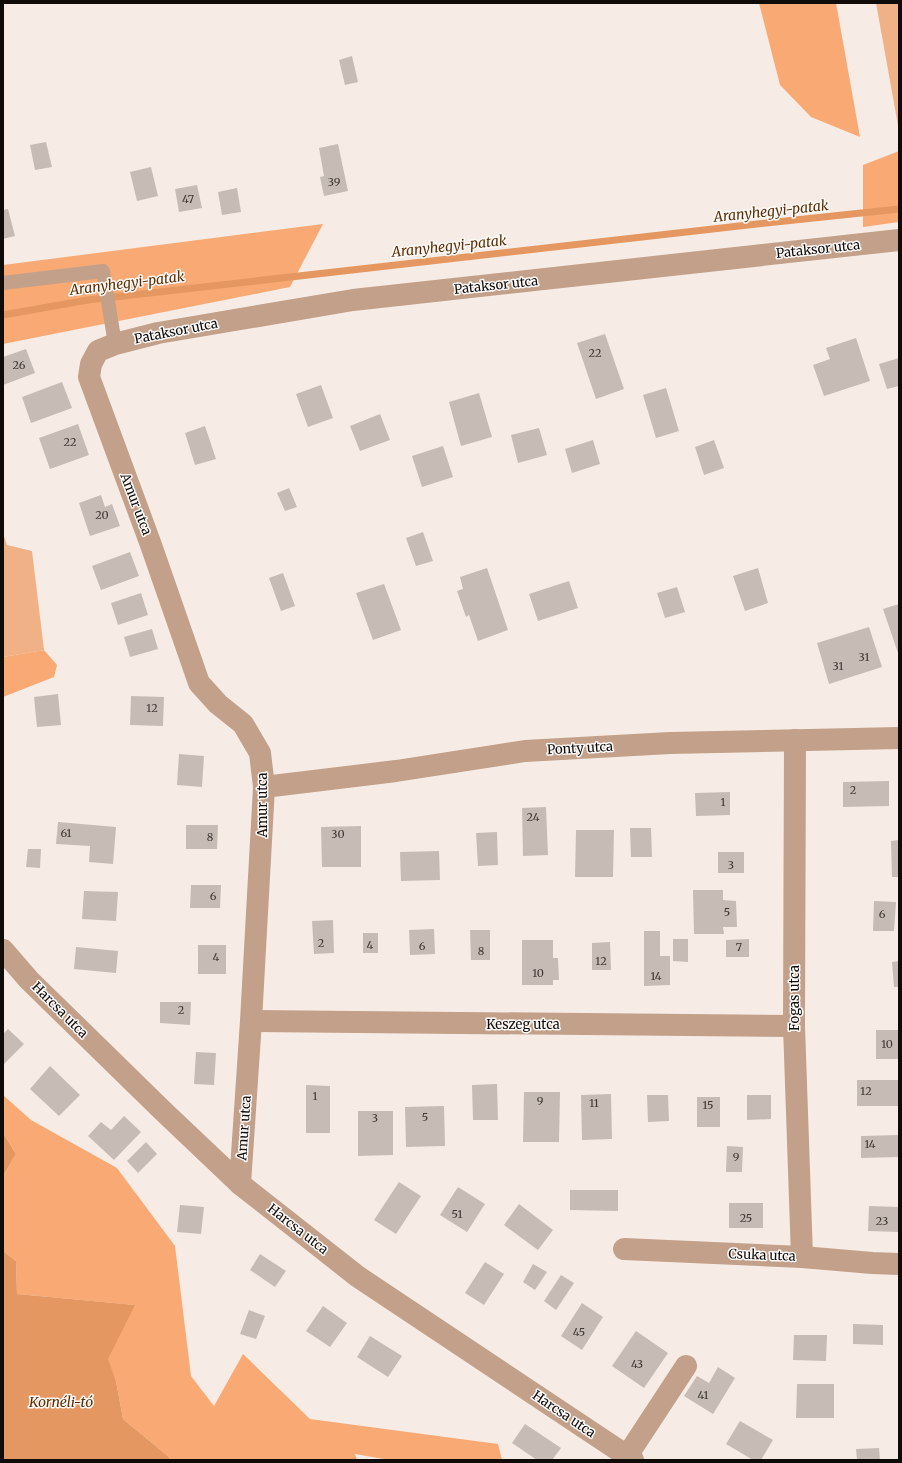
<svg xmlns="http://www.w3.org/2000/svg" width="902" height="1463" font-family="Merriweather,serif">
	<rect width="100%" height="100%" fill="#f7ece5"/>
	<g fill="#f1b187">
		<polygon points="876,3 899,3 899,131"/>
		<polygon points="3,533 7,545 32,551 44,650 3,657"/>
	</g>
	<g fill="#f9aa74">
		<polygon points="759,3 836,3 860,137 811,117 780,85"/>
		<polygon points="899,151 899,222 863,227 863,165"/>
		<polygon points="323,224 290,287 3,344 3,265"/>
		<polygon points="44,650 57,665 54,677 3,697 3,657"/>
		<polygon points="3,1095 31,1120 117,1168 175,1246 191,1376 214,1406 243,1354 310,1419 498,1444 502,1460 389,1460 355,1454 357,1460 170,1460 169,1457 123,1419 116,1381 107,1359 134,1305 17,1294 16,1261 3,1251 3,1176 16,1154 3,1133"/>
	</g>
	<g fill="#e59761">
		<polygon points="3,1133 16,1154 3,1176"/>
		<polygon points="3,1251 16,1261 17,1294 135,1305 108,1359 116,1381 123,1419 169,1457 170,1460 3,1460"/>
	</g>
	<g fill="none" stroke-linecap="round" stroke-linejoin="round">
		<polyline stroke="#e59761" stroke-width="7" points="3,315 88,300 748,225 899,209"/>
	</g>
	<g fill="#c7bcb5">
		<polygon points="352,56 358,82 345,85 339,60"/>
		<polygon points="46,142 52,167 35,170 30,145"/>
		<polygon points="338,144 348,191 324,196 320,177 324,176 319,148"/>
		<polygon points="151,167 158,196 137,201 130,172"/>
		<polygon points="197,185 202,208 179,212 175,189"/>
		<polygon points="237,188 241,212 222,215 218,192"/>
		<polygon points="8,209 15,236 3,239 3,210"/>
		<polygon points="605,334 624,389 596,399 577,343"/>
		<polygon points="856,338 870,381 824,396 813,365 830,359 826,348"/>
		<polygon points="26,349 35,373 3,385 3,357"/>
		<polygon points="899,358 899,386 887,389 879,364"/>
		<polygon points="62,382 72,408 31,423 22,397"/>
		<polygon points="321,385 333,418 308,427 296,394"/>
		<polygon points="666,388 679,431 656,438 643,395"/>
		<polygon points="479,393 492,437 461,446 449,402"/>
		<polygon points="380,414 390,440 360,451 350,426"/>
		<polygon points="78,424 89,455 50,469 39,438"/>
		<polygon points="205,426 216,459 195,465 185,433"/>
		<polygon points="539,428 547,455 518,463 511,435"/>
		<polygon points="593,440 600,464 572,473 565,449"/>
		<polygon points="714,440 724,468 704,475 695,447"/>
		<polygon points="443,446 453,477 422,487 412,456"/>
		<polygon points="289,488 297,507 285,511 277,493"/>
		<polygon points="101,495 105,507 112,504 120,526 90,536 79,503"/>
		<polygon points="423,532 433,561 416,566 406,538"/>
		<polygon points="130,552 139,576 101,590 92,566"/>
		<polygon points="487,568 508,630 478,641 469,615 466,617 457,591 463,589 460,577"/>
		<polygon points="758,568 768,603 745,611 733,576"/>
		<polygon points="283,573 295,606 281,611 269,578"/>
		<polygon points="569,581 578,608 538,621 529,594"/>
		<polygon points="384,584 401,630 373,640 356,593"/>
		<polygon points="677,587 685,612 665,618 657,593"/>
		<polygon points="141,593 148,615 118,625 111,603"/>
		<polygon points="899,604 899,653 898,653 883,609"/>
		<polygon points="869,627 882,667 829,684 817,643"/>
		<polygon points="152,629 158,649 130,657 124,637"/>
		<polygon points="58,694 61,725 37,727 34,697"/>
		<polygon points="131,696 164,697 163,726 130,725"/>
		<polygon points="179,754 204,756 202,787 177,785"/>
		<polygon points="889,781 889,806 843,807 843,782"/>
		<polygon points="730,792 730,815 696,816 695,793"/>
		<polygon points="546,807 548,855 523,856 522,808"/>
		<polygon points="58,822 116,827 113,864 89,862 90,846 56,844"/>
		<polygon points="186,825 218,825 217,849 186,849"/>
		<polygon points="361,826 361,867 322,867 321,827"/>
		<polygon points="630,828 651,828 652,857 631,857"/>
		<polygon points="576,830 614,830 613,877 575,877"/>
		<polygon points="497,832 498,865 478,866 476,833"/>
		<polygon points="899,840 899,877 892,877 891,841"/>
		<polygon points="28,849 41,849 40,868 26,867"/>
		<polygon points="439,851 440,880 401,881 400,852"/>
		<rect x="718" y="852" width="26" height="21"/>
		<polygon points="191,885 221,885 220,908 190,908"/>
		<polygon points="693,890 723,890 723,900 736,901 737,927 723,927 724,934 694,934"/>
		<polygon points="84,891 118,892 116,921 82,919"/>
		<polygon points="874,901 896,902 894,931 873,931"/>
		<polygon points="333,920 334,953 314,954 312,921"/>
		<polygon points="434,929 435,954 410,955 409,930"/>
		<polygon points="470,930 490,930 490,960 471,960"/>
		<polygon points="644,931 660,931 660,956 670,956 670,985 644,986"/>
		<rect x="363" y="933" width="15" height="20"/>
		<polygon points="673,939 688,939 688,962 673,961"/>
		<polygon points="749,939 749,957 726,957 726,940"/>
		<polygon points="522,940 553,940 553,958 558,958 559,980 553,980 553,985 522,985"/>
		<polygon points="610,942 611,970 592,970 592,943"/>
		<rect x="198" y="945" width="28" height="29"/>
		<polygon points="76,947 118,951 116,973 74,969"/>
		<polygon points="899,961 899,987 894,987 892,962"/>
		<polygon points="160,1002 191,1002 190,1025 160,1023"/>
		<polygon points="8,1029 24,1044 3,1065 3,1034"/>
		<rect x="876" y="1030" width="23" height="29"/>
		<polygon points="196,1052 216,1053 214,1085 194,1084"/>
		<polygon points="50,1066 80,1095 59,1116 30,1089"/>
		<rect x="857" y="1080" width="42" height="26"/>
		<polygon points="497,1084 498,1120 473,1120 472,1085"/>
		<polygon points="306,1085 330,1086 330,1133 306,1133"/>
		<polygon points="524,1092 560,1092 559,1142 523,1142"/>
		<polygon points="611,1094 612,1139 582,1140 581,1095"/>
		<polygon points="647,1095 668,1095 669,1121 648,1122"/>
		<polygon points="747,1095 771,1095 771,1119 747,1120"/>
		<rect x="697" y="1097" width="23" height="30"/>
		<polygon points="444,1106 445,1146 406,1147 405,1107"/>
		<polygon points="358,1111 393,1111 393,1155 358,1156"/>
		<polygon points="124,1116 141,1132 114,1160 88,1136 101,1122 111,1130"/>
		<polygon points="899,1135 899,1157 861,1158 861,1136"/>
		<polygon points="146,1142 157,1154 138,1173 127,1161"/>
		<polygon points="727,1146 743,1147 742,1172 726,1172"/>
		<polygon points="399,1182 421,1196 396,1234 374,1220"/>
		<polygon points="458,1187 485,1204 467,1232 440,1215"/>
		<polygon points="570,1190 618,1190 618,1211 570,1210"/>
		<rect x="729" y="1203" width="34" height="25"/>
		<polygon points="519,1204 553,1230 538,1250 504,1225"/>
		<polygon points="180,1205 204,1207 201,1234 177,1232"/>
		<polygon points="869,1206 899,1207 899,1232 868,1231"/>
		<polygon points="260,1254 286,1271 275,1287 250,1270"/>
		<polygon points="485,1262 504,1274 484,1305 465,1293"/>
		<polygon points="533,1264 547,1272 535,1290 523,1282"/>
		<polygon points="561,1275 574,1283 556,1310 544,1301"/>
		<polygon points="582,1303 603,1317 582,1350 561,1336"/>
		<polygon points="323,1306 347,1323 330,1347 306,1331"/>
		<polygon points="249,1310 265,1316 256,1339 240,1334"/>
		<polygon points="853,1324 883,1325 883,1345 853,1344"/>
		<polygon points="636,1331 668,1353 644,1388 612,1366"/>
		<polygon points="794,1335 827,1335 826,1361 793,1360"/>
		<polygon points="370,1336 402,1356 388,1377 357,1357"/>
		<polygon points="718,1367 735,1378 713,1414 684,1396 697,1376 709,1383"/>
		<polygon points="797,1384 834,1384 834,1418 796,1418"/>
		<polygon points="740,1421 773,1440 761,1460 753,1460 726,1444"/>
		<polygon points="525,1424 561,1448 552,1460 537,1460 512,1443"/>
		<polygon points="879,1448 880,1460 857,1460 856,1449"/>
	</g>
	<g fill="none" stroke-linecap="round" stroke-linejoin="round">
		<polyline stroke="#c3a089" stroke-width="14" points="3,283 103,271 115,344"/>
		<g stroke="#c3a089" stroke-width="22">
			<polyline points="795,740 794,1026 802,1257"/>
			<polyline points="264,787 396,771 525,751 670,743 899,738"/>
			<polyline points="3,950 29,980 162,1110 240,1184 357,1276 633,1460"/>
			<polyline points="251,1021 794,1026"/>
			<polyline points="240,1184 251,1021 264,787 260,753 243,724 218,704 199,683 151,545 89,377 91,364 98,351 115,344 158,333 353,300 899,240"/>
			<polyline points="624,1249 802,1257 872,1263 899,1264"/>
			<polyline points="627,1456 686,1366"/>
		</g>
	</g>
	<g text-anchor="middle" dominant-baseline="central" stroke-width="3" stroke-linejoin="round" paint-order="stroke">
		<g font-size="11" fill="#3d3734">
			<text x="334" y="182">39</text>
			<text x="188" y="199">47</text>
			<text x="595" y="353">22</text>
			<text x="19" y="365">26</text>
			<text x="70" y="442">22</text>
			<text x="102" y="515">20</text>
			<text x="864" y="657">31</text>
			<text x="838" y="666">31</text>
			<text x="152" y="708">12</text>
			<text x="853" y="790">2</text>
			<text x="723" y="802">1</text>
			<text x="533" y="817">24</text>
			<text x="66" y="833">61</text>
			<text x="338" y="834">30</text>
			<text x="210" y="837">8</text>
			<text x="731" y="865">3</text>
			<text x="213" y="896">6</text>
			<text x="727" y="912">5</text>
			<text x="882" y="914">6</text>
			<text x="321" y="943">2</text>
			<text x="370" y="945">4</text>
			<text x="422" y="946">6</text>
			<text x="739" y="947">7</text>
			<text x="481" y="951">8</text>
			<text x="216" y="957">4</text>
			<text x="601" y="961">12</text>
			<text x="538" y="973">10</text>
			<text x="656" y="976">14</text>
			<text x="181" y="1010">2</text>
			<text x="887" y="1044">10</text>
			<text x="866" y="1091">12</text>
			<text x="315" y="1096">1</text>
			<text x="540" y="1101">9</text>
			<text x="594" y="1103">11</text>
			<text x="708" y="1105">15</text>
			<text x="425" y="1117">5</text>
			<text x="375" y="1118">3</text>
			<text x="870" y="1144">14</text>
			<text x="736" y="1157">9</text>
			<text x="457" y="1214">51</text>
			<text x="746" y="1218">25</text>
			<text x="882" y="1221">23</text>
			<text x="579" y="1332">45</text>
			<text x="637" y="1364">43</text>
			<text x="703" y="1395">41</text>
		</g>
		<g font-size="13" fill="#0f0b09" stroke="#fdfbfa">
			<text transform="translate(818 249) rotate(-6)">Pataksor utca</text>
			<text transform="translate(496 285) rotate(-6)">Pataksor utca</text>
			<text transform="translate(176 331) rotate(-11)">Pataksor utca</text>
			<text transform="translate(136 504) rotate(69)">Amur utca</text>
			<text transform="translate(580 748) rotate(-3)">Ponty utca</text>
			<text transform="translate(262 805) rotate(-90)">Amur utca</text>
			<text transform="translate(794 998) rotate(-90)">Fogas utca</text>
			<text transform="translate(60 1010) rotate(45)">Harcsa utca</text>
			<text x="523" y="1024">Keszeg utca</text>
			<text transform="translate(244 1128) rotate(-86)">Amur utca</text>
			<text transform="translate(298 1229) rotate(38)">Harcsa utca</text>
			<text transform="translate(762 1255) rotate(2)">Csuka utca</text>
			<text transform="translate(564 1414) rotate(34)">Harcsa utca</text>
		</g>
		<g font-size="14" font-style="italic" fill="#5e2d00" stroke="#fdfbfa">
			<text transform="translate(771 211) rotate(-6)">Aranyhegyi-patak</text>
			<text transform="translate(449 246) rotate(-6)">Aranyhegyi-patak</text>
			<text transform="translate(127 283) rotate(-7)">Aranyhegyi-patak</text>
			<text x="61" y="1402">Kornéli-tó</text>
		</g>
	</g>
	<rect width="902" height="1463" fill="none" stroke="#0f0b09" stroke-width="8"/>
</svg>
